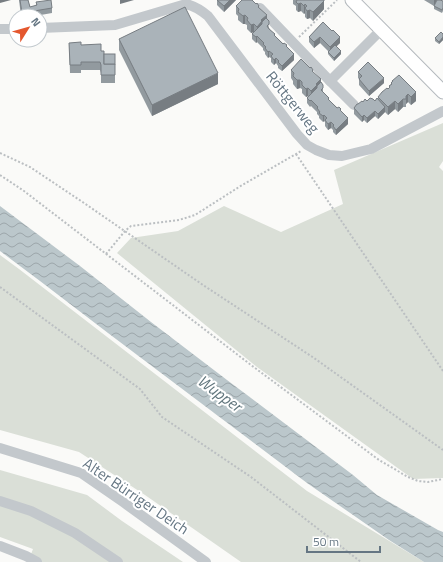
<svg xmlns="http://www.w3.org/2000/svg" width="443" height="562" font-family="'Titillium Web',sans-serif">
	<defs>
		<pattern id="water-waves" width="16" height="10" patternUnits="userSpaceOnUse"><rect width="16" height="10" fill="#bbc7cb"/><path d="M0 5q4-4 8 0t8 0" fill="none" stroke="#9ca6aa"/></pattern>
	</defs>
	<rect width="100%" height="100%" fill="#fafaf8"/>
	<g fill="#dadfd7">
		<polygon points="443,123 443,161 439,167 443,171 443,478 413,479 257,367 117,253 131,238 178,231 224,206 281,232 343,204 334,170"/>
		<polygon points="0,255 19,269 307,491 424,562 241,562 145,495 79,452 0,430"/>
		<polygon points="0,470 87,495 122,521 183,562 28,562 33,549 0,537"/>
	</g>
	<polygon fill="url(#water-waves)" points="0,206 80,266 151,322 227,380 353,475 377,495 438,530 443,532 443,562 424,562 389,540 307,483 108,333 40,281 0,251"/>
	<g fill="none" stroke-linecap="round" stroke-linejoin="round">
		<defs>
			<polyline id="major" points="352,0 443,92"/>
		</defs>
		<use href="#major" stroke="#b5babe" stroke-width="15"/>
		<g stroke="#bbbfc2" stroke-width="2" stroke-dasharray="2 2" stroke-linecap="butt">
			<polyline points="299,37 337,0"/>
			<polyline points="0,153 30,167 84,203 203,285 314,358 443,450"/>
			<polyline points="296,154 443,371"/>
			<polyline points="0,175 24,191 251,365 379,460 408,477 418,481 428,482 443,479"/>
			<polyline points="106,254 125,231 131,226 179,220 195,215 239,187 296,154 301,151"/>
			<polyline points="0,287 140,389 162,417 251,477 361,562"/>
		</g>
		<g stroke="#c3c8cc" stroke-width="10">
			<polyline points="260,8 330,81 381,30"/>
			<path d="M40,28L115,25L186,4C195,6 201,10 208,16L297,134L307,145L316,150L329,155L342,156L371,149L443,111"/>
			<polyline points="0,29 16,29"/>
			<polyline points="330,81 354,105"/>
			<polyline points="0,448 81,473 123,502 206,562"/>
			<polyline points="0,501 31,511 75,533 118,562"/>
			<polyline points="0,546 26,556 37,562"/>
		</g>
		<use href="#major" stroke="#fff" stroke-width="13"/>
	</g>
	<g fill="#929a9f">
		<polygon points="19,0 28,0 30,7 36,6 36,2 52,8 52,13 35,16 21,16"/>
		<polygon points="217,0 236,0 224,12 217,5"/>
		<polygon points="293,0 324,0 324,9 313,21 310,18 307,19 305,17 305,13 304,14 301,11 298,12 296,10 296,6 293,4"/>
		<polygon points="424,0 437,0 434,6"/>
		<polygon points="443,1 443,11 442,13 434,9 434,6"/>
		<polygon points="236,6 259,8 267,18 269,28 275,36 287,47 294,60 282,71 278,68 278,66 276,63 274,65 271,62 271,58 269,57 268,58 265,54 265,52 263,50 263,48 257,42 256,43 252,39 252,34 254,32 251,33 247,29 247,25 245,24 243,24 238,20 238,16 236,14"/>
		<polygon points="323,22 340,43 336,46 341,54 334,61 328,54 328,51 320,43 314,48 309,42 309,37"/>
		<polygon points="443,34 443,40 439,44 435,41 435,38"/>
		<polygon points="119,39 218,84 152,116 119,50"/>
		<polygon points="69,43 81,45 101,51 104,54 115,54 115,83 101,83 101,73 100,70 81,70 81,73 70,73"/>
		<polygon points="291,70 313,72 323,85 323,92 329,100 341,111 348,124 336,135 333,132 333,130 331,128 328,130 325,126 325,122 324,121 323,122 319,118 319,116 317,114 317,112 311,106 310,107 307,103 307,98 308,96 306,97 302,93 302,89 300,88 297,89 293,84 293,81 291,78"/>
		<polygon points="358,72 384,83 369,96 359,85 359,79 358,78"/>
		<polygon points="392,81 416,101 411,105 408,102 406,104 406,107 403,107 398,112 395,109 388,115 385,112 378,119 375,116 367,123 364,120 362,122 354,114 354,108 358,104 363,102 375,101 378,99 378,97 389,88 389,86 391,84"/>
	</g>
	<g fill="#777d82">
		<polygon points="0,0 11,0 0,3"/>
		<polygon points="120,0 134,0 120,4"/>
		<polygon points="230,0 236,0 224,12 224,6"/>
		<polygon points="434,0 437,0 434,6"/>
		<polygon points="324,1 324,9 313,21 313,12"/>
		<polygon points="301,3 301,11 298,12 298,4"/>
		<polygon points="305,4 305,13 304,14 304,6"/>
		<polygon points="310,10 310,18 307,19 307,11"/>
		<polygon points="245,15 245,24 243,24 243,16"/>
		<polygon points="267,15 267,23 257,35 257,27 261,20"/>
		<polygon points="254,24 254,32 251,33 251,25"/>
		<polygon points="257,36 257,42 256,43 256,37"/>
		<polygon points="320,37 320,43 314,48 314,42"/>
		<polygon points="340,37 340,43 330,53 330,47"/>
		<polygon points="443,37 443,40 439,44 439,42"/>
		<polygon points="269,51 269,57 268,58 268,52"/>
		<polygon points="341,51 341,54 334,61 334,58"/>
		<polygon points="294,54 294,60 282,71 282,66"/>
		<polygon points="276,58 276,63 274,65 274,60"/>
		<polygon points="218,73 218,84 152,116 152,105"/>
		<polygon points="384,78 384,83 369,96 369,91"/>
		<polygon points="321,79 321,87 311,99 311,91 316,84"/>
		<polygon points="297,80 300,80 300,88 297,89"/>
		<polygon points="308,88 308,96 306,97 306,89"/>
		<polygon points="416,92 416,101 411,105 411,97"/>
		<polygon points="408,94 408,102 406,104 406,107 406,96"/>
		<polygon points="403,99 403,107 398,112 398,104"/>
		<polygon points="395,101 395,109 388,115 388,107"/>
		<polygon points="385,107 385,112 378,119 378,114"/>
		<polygon points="375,111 375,116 367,123 367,118"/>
		<polygon points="324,115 324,121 323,122 323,116"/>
		<polygon points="364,115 364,120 362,122 362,117"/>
		<polygon points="348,118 348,124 336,135 336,130"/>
		<polygon points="331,122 331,128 328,130 328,124"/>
	</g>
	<g fill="#aab3b9" stroke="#777d82">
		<polygon points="20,0 28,0 30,7 37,5 36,2 51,0 52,8 22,13"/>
		<polygon points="217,0 230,0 224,6"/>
		<polygon points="242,0 252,0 256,4 257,3 259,6 258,7 267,15 261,20 262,21 257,27 254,24 251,25 247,20 248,18 245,15 243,16 238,12 239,9 236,6"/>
		<polygon points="297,0 324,0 324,1 313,12 310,10 307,11 305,8 307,6 305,4 304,6 301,3 298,4 296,2"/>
		<polygon points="437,0 440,0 443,1 443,8 442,10 434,6"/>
		<polygon points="185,7 218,73 152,105 119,39"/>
		<polygon points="266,18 269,21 269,24 267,26 269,29 275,34 274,35 283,44 284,43 287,45 286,46 294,54 282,66 278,62 279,61 276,58 274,60 271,56 273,54 269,51 268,52 265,48 266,47 263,44 264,43 257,36 256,37 252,34 262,24 262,22"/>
		<polygon points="323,22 332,31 333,30 340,37 330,47 320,37 314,42 309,37"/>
		<polygon points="441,32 443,34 443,37 439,42 435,38"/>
		<polygon points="81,42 81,45 101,44 101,51 104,51 104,64 115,64 115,75 101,75 101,65 100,62 81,62 81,65 70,65 69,43"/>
		<polygon points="335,45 341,51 334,58 328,52"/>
		<rect x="104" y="54" width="11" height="10"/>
		<polygon points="301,59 310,68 311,67 313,70 312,71 321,79 316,84 317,85 311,91 308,88 306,89 302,85 302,82 300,80 297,80 293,76 294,73 291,70"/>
		<polygon points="368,62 384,78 369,91 359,79 362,76 358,72"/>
		<polygon points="399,75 416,92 411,97 408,94 406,96 406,99 403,99 398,104 395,101 388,107 378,97 382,92 387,88 388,89 390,87 389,86 392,84 391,83 393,81 392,81"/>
		<polygon points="321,82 323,85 323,88 321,90 329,98 328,99 337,108 339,107 341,109 340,110 348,118 336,130 333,126 334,125 331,122 328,124 325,120 327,118 324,115 323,116 319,113 320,112 317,108 318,107 311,100 310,101 307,98 317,88 317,86"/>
		<polygon points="370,98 373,99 375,101 377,98 385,107 378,114 375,111 367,118 364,115 362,117 354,108 357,104 358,104 362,101 363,102 365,99 367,101"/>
	</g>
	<g text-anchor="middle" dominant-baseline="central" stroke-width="4" stroke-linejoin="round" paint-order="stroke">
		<g font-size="15" fill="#657683" stroke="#fff">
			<text transform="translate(293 102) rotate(51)">Röttgerweg</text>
			<text transform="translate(136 496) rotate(34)">Alter Bürriger Deich</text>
		</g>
		<g font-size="16" font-style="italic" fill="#60757c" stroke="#fff">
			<text transform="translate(220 393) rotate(36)">Wupper</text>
		</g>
	</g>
	<g transform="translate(28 28) rotate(53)"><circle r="19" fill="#ffffff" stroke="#c1c8cd"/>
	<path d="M0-3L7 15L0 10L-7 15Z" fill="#e4572e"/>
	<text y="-6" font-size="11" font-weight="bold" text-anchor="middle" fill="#657683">N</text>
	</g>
	<path d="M307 546v6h73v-6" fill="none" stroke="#657683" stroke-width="2"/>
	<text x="313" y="546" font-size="12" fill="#657683" stroke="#ffffff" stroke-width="3" paint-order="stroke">50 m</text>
</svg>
